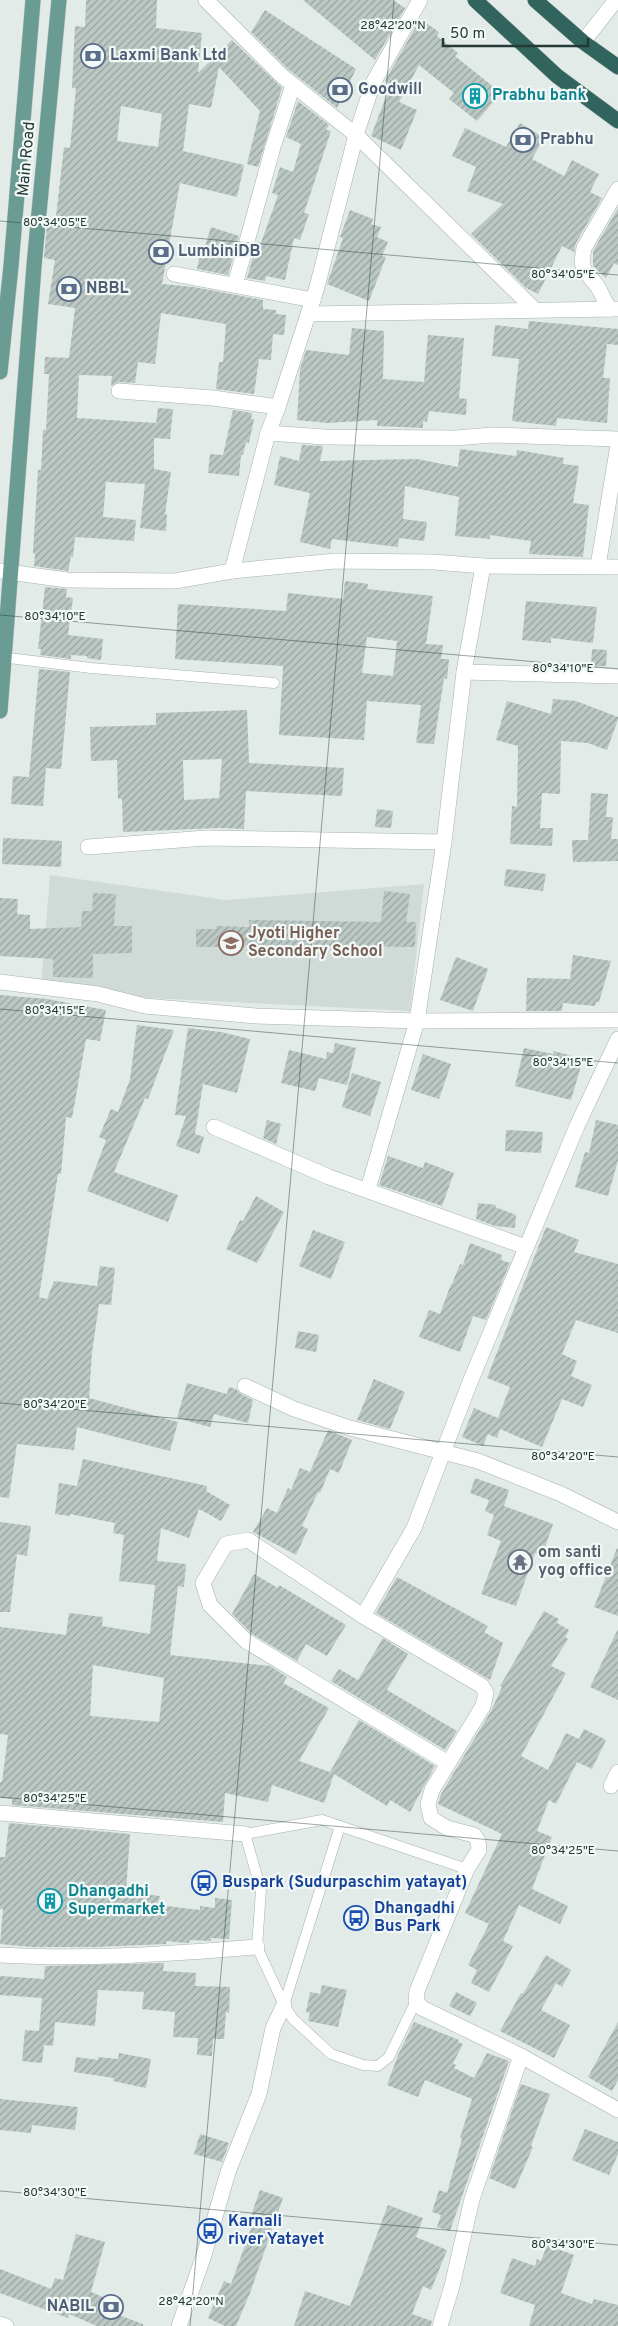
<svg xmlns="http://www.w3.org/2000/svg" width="618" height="2326" font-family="Overpass,sans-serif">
	<defs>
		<pattern id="building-hatch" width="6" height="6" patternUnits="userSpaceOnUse" patternTransform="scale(1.25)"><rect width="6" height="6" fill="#bbc8c4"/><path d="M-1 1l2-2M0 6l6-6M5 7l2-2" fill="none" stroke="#98a3a0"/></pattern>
	</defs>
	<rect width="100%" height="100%" fill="#e2ebe8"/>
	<polygon fill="#d0dbd7" points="50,875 226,900 424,884 410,1011 150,998 41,986"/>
	<g fill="url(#building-hatch)" fill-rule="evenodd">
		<path d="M86,0H157L156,28L202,33L198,73L232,40L282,88L258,167L247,164L260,111L219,67L211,108L189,104L183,151L244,165L237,197L180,183L162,284L194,287L263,300V309L276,310V314L286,315L284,335L273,334L271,360L259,359L254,394L216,389L219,362H223L226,324L161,313L155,364L138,362L135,383L119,382L111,386L112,376L79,375L77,418L156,423L158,408L173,409L170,439L154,438V469L171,472L165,514L167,515L166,531L140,528L145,484L106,482L103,517L136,520L134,541L75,537L73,557L71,556L68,571L34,566L35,554L33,553L38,470H41L43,430H46L49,374H44L45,357L69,358L75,308L48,304L55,260L44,258L47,224L55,225L64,147L70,148L76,88H72L75,26L85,27ZM121,106L162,114L158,147L117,141Z"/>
		<polygon points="303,0 393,0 405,8 375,60"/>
		<polygon points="265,10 356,69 337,108 288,69 251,32"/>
		<polygon points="420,19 439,32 437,36 458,53 455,56 501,93 477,121 449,99 454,93 419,65 399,102 417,110 401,150 371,136 391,84 385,81"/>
		<polygon points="298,101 329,125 326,130 331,131 304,213 309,214 300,240 294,238 285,280 266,276 265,281 247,278 257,241 261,243 278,195 272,193 280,167 293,172 301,144 286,137"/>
		<polygon points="520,123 544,138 532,159 564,176 572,160 599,174 590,192 602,198 576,243 574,252 562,246 538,294 526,288 471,234 503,204 467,191 476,167 452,156 465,128 506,147"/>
		<polygon points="618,208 618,265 614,263 606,278 593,266 593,251"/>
		<polygon points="350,210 373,219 371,224 381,227 377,237 388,242 382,256 386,257 369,301 327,284 343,238 340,237"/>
		<polygon points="211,227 239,236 228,275 197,269 200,253 203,253"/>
		<polygon points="529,321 618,329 618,345 607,344 603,378 610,378 607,423 557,418 556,426 512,421 519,359 492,356 495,325 528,329"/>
		<polygon points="352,328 384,331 383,379 424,382 428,335 464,338 459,398 467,399 466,415 429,411 427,422 423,421 423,428 377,426 377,420 328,423 297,420 300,369 306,350 349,355"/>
		<polygon points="233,410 252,413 251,419 254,419 249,443 246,442 243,455 241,455 239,476 208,473 210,454 223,455"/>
		<polygon points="302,445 323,446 320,461 417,459 458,467 460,449 516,456 517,450 564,458 563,464 579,466 573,503 589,505 583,557 529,554 531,541 490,535 490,539 455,536 459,497 405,486 403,519 427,522 424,541 399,538 398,547 332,539 330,549 300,542 310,493 274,485 280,456 299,461"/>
		<path d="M345,581L368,584L367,589L433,596L426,644L443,645L441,659H449L447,679L444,678L434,744L416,743L421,705L367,701L364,740L279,735L283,666L175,659L178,604L286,611L288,593L343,599ZM367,637L397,641L393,676L362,673Z"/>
		<polygon points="45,587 67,589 66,597 73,598 68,635 103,639 101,660 87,658 87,656 71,655 71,659 40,655 41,649 38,649"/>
		<polygon points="526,601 597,607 593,643 551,638 551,643 522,640"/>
		<polygon points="592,649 607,650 606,666 591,666"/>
		<polygon points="39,669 70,672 61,769 46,768 43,806 11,804 13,776 29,777"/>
		<polygon points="553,699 576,701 618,717 618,719 607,750 588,743 561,741 560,794 542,793 540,828 553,828 552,846 510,844 512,806 517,807 518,746 496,740 507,701 551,714"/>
		<path d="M247,710L249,763L344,768L342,796L246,791L244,829L220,828L123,832L122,799H118L117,760L91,761L90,727L156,725V713ZM222,759L219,798L184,800L183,760Z"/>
		<polygon points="591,793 608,794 606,817 613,817 611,839 618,839 618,861 573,862 572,840 588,840"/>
		<polygon points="377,809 393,811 391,828 375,827"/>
		<polygon points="3,838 62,841 61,867 2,864"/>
		<polygon points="506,869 546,874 543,891 504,886"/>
		<polygon points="384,891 410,894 406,922 416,922 415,947 245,945 245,947 196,947 196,929 216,929 216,926 249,927 249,920 381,922"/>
		<polygon points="93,893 116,894 114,926 132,926 132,953 93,954 93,978 53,977 53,959 0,956 0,898 18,899 17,914 30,915 30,929 81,927 82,911 92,911"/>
		<polygon points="573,955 611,961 599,1002 596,1002 595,1006 563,1003 562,1011 526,1011 527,978 570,979"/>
		<polygon points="456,957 488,969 473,1011 440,1000"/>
		<polygon points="0,995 47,999 106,1010 100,1041 86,1039 72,1118 66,1117 61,1174 58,1174 39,1297 47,1299 54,1281 97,1286 100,1266 115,1268 111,1305 99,1304 92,1352 89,1398 178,1422 170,1451 77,1427 74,1450 17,1444 9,1498 0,1497"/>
		<polygon points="137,1025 174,1030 148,1099 145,1098 114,1172 178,1195 168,1222 87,1191 106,1140 99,1137 111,1109 118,1112 130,1079"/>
		<polygon points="188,1028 221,1032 250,1039 237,1093 203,1084 195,1134 204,1137 199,1154 176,1146 186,1116 175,1115"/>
		<polygon points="335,1043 356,1048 347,1085 319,1078 315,1091 281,1083 289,1050 326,1059 327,1052 333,1053"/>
		<polygon points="524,1048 553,1054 554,1051 583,1059 571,1100 515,1086"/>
		<polygon points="423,1054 451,1064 439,1099 411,1090"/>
		<polygon points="352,1073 381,1082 370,1116 342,1107"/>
		<polygon points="267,1120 281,1124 276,1144 263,1138"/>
		<polygon points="596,1120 618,1125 618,1160 608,1196 575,1187 585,1152 589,1153"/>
		<polygon points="506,1130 543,1132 541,1153 505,1151"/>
		<polygon points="388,1156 423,1168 425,1162 454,1173 442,1206 379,1185"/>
		<polygon points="256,1196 284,1212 257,1263 226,1249 240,1220 243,1221"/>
		<polygon points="478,1203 496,1205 495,1207 516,1215 515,1228 495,1226 476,1219"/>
		<polygon points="546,1227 579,1240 574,1252 618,1264 618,1333 576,1320 562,1354 577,1361 571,1376 592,1385 583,1407 562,1399 542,1447 500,1429 497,1438 488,1434 483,1446 462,1437 474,1408 498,1418 510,1387 487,1378"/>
		<polygon points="313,1230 345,1242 331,1279 299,1266"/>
		<polygon points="470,1243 502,1255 501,1260 510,1263 486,1320 473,1316 460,1352 419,1337 429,1310 440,1314 451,1284 452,1284 460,1264 463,1265"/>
		<polygon points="298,1331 319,1335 316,1352 295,1348"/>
		<polygon points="374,1379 405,1392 390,1429 357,1420"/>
		<polygon points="187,1383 227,1394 229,1387 236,1389 241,1394 253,1400 248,1423 214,1414 210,1427 177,1418"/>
		<polygon points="328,1430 352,1440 339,1473 330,1469 320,1493 318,1492 302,1526 308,1529 296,1555 253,1532 267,1508 277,1513 288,1488 291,1490 300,1468 310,1472"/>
		<path d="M83,1459L207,1486L206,1491L230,1505L221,1521L199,1509L189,1538L161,1528L157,1561L186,1564L184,1587L178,1586L170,1655L270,1666L287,1677L283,1683L329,1708L299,1761L330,1772L359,1720L435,1766L410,1812L390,1800L387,1806L334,1774L324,1803L272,1785L268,1802L225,1793L223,1822L12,1805V1799L0,1798V1782H2L8,1735L0,1734V1627L66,1635L69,1613L103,1617L102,1626L150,1634L155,1585L119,1581L124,1535L113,1533L115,1523L70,1514V1516L55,1514L59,1483L77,1486ZM93,1665L164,1678L159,1722L90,1716Z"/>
		<polygon points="475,1478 509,1490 504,1506 553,1524 542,1556 535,1553 516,1606 481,1594 501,1541 487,1535 494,1515 485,1511 489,1500 470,1493"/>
		<polygon points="0,1522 31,1526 27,1556 17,1554 10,1612 0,1612"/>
		<polygon points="617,1548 618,1549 618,1616 594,1607"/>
		<polygon points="254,1574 278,1588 279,1585 346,1625 327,1656 306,1644 297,1661 252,1634 232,1614"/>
		<polygon points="397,1577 488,1626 484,1632 503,1643 490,1680 376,1613"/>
		<polygon points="544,1611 559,1619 557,1623 569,1630 565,1637 568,1639 551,1666 566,1673 521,1756 548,1770 566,1733 579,1739 584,1729 606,1740 592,1769 577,1762 556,1804 549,1800 537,1831 552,1837 532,1889 568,1906 560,1924 519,1905 503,1941 513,1946 489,1992 471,1983 477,1970 468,1965 489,1924 465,1913 502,1834 438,1804 441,1794 491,1711 502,1687 500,1686"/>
		<polygon points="618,1629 618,1700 590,1687"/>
		<polygon points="383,1638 408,1654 387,1690 457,1731 445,1750 331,1681 339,1669 358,1680"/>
		<polygon points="9,1823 130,1834 126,1892 160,1896 158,1905 200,1910 200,1906 215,1908 215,1898 232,1900 229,1939 211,1938 211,1941 190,1940 189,1943 185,1943 166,1941 166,1944 96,1947 32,1947 0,1944 3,1909 0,1909 0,1857 5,1857"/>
		<polygon points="546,1955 571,1970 562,1987 556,1983 541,2010 570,2025 554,2058 500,2031 521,1993 523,1994"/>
		<polygon points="164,1963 163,1971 196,1973 195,1986 230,1987 229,2013 226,2012 224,2039 213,2039 212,2056 197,2055 198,2038 173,2037 175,2012 142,2009 144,1992 98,1990 95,2026 55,2022 53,2046 44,2045 42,2063 22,2061 25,2030 39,2031 42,1998 0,1995 0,1976 44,1979 45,1966"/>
		<polygon points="322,1985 347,1990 338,2027 308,2021 310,2013 306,2012 310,1992 320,1994"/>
		<polygon points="456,1992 477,2003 470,2016 449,2006"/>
		<polygon points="414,2022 459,2040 458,2042 463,2044 453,2063 456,2065 454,2068 474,2078 487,2053 509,2061 450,2231 437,2227 441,2215 432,2212 439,2190 447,2193 462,2139 460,2138 472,2099 425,2080 418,2097 387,2085 398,2055"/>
		<polygon points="618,2022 618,2080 612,2091 588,2077"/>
		<polygon points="119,2053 151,2059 146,2088 113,2081 114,2078 74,2072 76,2057 98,2060 98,2057 118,2059"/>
		<polygon points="521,2084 550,2094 531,2146 533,2147 515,2189 489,2178"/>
		<polygon points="0,2099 78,2107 75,2130 32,2125 31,2133 0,2130"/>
		<polygon points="585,2129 618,2142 618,2154 609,2175 572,2160"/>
		<polygon points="200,2134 229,2143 222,2162 194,2154"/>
		<polygon points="260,2190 283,2198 250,2293 236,2326 225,2326 208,2318 224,2281 231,2284 251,2229 247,2227"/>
		<polygon points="388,2205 423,2218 416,2237 447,2250 431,2290 423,2286 412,2314 432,2321 431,2326 294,2326 305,2291 350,2306"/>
		<polygon points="76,2234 105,2242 91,2292 110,2300 105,2310 143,2324 143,2326 97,2326 69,2314 68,2318 0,2293 0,2269 51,2289 55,2278 63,2280"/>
		<polygon points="547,2245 574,2255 561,2293 592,2304 594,2299 618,2305 618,2326 529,2326 535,2305 500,2293 512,2258 535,2266 537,2259 541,2261"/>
	</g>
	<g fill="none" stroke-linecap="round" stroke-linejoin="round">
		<defs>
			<g id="lane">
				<polyline points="0,657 91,668 274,683"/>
				<polyline points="416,2001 389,2057 378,2066 363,2065 331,2054 293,2019 284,2005 257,1947 261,1890 245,1834 322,1820 467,1869"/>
				<polyline points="284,2005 340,1826"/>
			</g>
			<g id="street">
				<polyline points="206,0 282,76 356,135 535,310"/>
				<polyline points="583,42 616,0"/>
				<polyline points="174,274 313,300"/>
				<polyline points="235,285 273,147 293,85"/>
				<polyline points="609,309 598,287 584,270 582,261 584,248 618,189"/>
				<polyline points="308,314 618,309"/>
				<polyline points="119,391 213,398 278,407"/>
				<polyline points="268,433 325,437 456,438 492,435 618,439"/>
				<polyline points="598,566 618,445"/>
				<polyline points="0,571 67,580 175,581 232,571 268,433 278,407 317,287 356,135 373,83 420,0"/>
				<polyline points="232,571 335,561 434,562 483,566 618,567"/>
				<polyline points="464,672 618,676"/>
				<polyline points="88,847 206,838 444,842"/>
				<polyline points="0,982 98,994 145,1006 256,1016 417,1021 618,1020"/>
				<polyline points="214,1127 329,1177 526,1247"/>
				<polyline points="368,1189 417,1021 444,842 464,672 483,566"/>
				<polyline points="245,1386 294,1409 350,1428 478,1461 561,1494 618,1522"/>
				<polyline points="363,1616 482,1686 486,1693 483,1706 432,1790 428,1804 431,1818 447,1828 474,1835 478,1841 479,1850 467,1869 417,1991 416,2001 422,2008 521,2056 618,2110"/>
				<polyline points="448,1763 246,1641 210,1605 203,1583 226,1544 248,1540 363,1616 414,1528 470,1382 577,1126 618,1039"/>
				<polyline points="611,1786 618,1772"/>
				<polyline points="0,1813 245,1834"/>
				<path d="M0,1955C86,1960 171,1954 257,1947"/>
				<polyline points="0,2324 6,2326"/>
				<polyline points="179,2326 204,2255 228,2172 259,2094 273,2028 284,2005"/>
				<polyline points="440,2326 452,2286 472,2199 521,2056"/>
			</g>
			<g id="primary">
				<polyline points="0,372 11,266 33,0"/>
				<polyline points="0,711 34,266 59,0"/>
			</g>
			<g id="highway">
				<polyline points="475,0 557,76 618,121"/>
				<polyline points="535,0 583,42 618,67"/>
			</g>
		</defs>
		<use href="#lane" stroke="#a5b2af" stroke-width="11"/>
		<use href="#street" stroke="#a5b2af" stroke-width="16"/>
		<use href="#primary" stroke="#c2c8c7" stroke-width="16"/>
		<use href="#highway" stroke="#c2c8c7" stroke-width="16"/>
		<use href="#lane" stroke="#fff" stroke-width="10"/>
		<use href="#street" stroke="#fff" stroke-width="15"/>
		<use href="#primary" stroke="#6b9c94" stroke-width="15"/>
		<use href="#highway" stroke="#32645e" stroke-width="15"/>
	</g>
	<path fill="none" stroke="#243a36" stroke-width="1" stroke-opacity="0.45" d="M0,221L618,275M0,615L618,669M0,1009L618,1063M0,1403L618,1457M0,1797L618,1851M0,2191L618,2245M190,2326L394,0"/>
	<defs>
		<symbol id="bank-ring" viewBox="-11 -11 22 22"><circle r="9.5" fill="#f2f8f6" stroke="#5c6f8a" stroke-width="1.5"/><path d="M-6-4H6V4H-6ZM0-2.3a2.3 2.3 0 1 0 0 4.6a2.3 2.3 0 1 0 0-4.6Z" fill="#5c6f8a"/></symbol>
		<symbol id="building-ring" viewBox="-11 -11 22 22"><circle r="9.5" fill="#f2f8f6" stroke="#0f9aa8" stroke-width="1.5"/><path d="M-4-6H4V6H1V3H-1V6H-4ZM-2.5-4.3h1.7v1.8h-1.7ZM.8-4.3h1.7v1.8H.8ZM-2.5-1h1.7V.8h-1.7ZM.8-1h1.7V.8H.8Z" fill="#0f9aa8"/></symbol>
		<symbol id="school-ring" viewBox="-11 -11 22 22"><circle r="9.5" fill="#f2f8f6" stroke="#8d6e63" stroke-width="1.5"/><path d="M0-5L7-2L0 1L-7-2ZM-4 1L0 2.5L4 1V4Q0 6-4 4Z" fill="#8d6e63"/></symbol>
		<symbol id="temple-ring" viewBox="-11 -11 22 22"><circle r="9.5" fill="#f2f8f6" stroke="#6b7280" stroke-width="1.5"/><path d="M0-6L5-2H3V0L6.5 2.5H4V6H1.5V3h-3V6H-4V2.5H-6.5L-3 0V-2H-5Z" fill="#6b7280"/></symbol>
		<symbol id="bus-ring" viewBox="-11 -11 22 22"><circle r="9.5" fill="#f2f8f6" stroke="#1a4fb4" stroke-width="1.5"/><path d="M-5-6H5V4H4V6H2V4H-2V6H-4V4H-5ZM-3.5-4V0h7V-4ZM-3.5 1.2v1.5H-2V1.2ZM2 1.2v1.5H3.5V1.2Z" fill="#1a4fb4"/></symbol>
	</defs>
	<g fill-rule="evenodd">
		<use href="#bank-ring" x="79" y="42" width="28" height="28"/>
		<use href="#bank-ring" x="326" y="76" width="28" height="28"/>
		<use href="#building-ring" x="461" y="82" width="28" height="28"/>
		<use href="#bank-ring" x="509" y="126" width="28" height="28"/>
		<use href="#bank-ring" x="147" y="238" width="28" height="28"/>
		<use href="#bank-ring" x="55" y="275" width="28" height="28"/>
		<use href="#school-ring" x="217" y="929" width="28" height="28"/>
		<use href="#temple-ring" x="506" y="1548" width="28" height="28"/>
		<use href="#bus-ring" x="190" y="1869" width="28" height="28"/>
		<use href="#building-ring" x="36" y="1887" width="28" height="28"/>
		<use href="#bus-ring" x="342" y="1904" width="28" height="28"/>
		<use href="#bus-ring" x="196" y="2217" width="28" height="28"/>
		<use href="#bank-ring" x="97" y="2293" width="28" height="28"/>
	</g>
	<g text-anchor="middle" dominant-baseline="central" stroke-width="4.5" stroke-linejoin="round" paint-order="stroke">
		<g font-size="16" font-weight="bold" fill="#4e5e75" stroke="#f2f8f6" text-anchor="start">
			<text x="110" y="56">Laxmi Bank Ltd</text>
			<text x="358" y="90">Goodwill</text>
			<text x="540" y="140">Prabhu</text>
			<text x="178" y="252">LumbiniDB</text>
			<text x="86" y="289">NBBL</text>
			<text x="94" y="2307" text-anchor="end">NABIL</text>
		</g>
		<g font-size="16" font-weight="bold" fill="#0d838f" stroke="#f2f8f6" text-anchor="start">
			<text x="492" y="96">Prabhu bank</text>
			<text x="68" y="1892">Dhangadhi<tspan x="68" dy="18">Supermarket</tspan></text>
		</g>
		<g font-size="16" fill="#243a36" stroke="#f2f8f6">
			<text transform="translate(27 159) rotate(-85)">Main Road</text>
		</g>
		<g font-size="16" font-weight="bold" fill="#785e54" stroke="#f2f8f6" text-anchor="start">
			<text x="248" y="934">Jyoti Higher<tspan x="248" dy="18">Secondary School</tspan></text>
		</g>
		<g font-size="16" font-weight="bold" fill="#5b616d" stroke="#f2f8f6" text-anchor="start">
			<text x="538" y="1553">om santi<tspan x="538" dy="18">yog office</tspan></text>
		</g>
		<g font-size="16" font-weight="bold" fill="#164399" stroke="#f2f8f6" text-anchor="start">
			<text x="222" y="1883">Buspark (Sudurpaschim yatayat)</text>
			<text x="374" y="1909">Dhangadhi<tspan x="374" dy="18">Bus Park</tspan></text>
			<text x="228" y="2222">Karnali<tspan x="228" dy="18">river Yatayet</tspan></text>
		</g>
	</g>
	<g font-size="12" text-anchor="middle" fill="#243a36" stroke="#f2f8f6" stroke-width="4.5" stroke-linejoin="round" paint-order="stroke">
		<text x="393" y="29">28°42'20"N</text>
		<text x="55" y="226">80°34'05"E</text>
		<text x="563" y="278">80°34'05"E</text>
		<text x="55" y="620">80°34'10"E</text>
		<text x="563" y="672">80°34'10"E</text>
		<text x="55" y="1014">80°34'15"E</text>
		<text x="563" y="1066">80°34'15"E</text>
		<text x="55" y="1408">80°34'20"E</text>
		<text x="563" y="1460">80°34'20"E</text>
		<text x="55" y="1802">80°34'25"E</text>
		<text x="563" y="1854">80°34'25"E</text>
		<text x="55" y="2196">80°34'30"E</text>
		<text x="563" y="2248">80°34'30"E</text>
		<text x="191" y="2305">28°42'20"N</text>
	</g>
	<path d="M443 38v8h145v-8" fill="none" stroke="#243a36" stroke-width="2.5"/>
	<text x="450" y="38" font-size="15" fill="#243a36" stroke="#f2f8f6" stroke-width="4" paint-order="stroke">50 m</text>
</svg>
